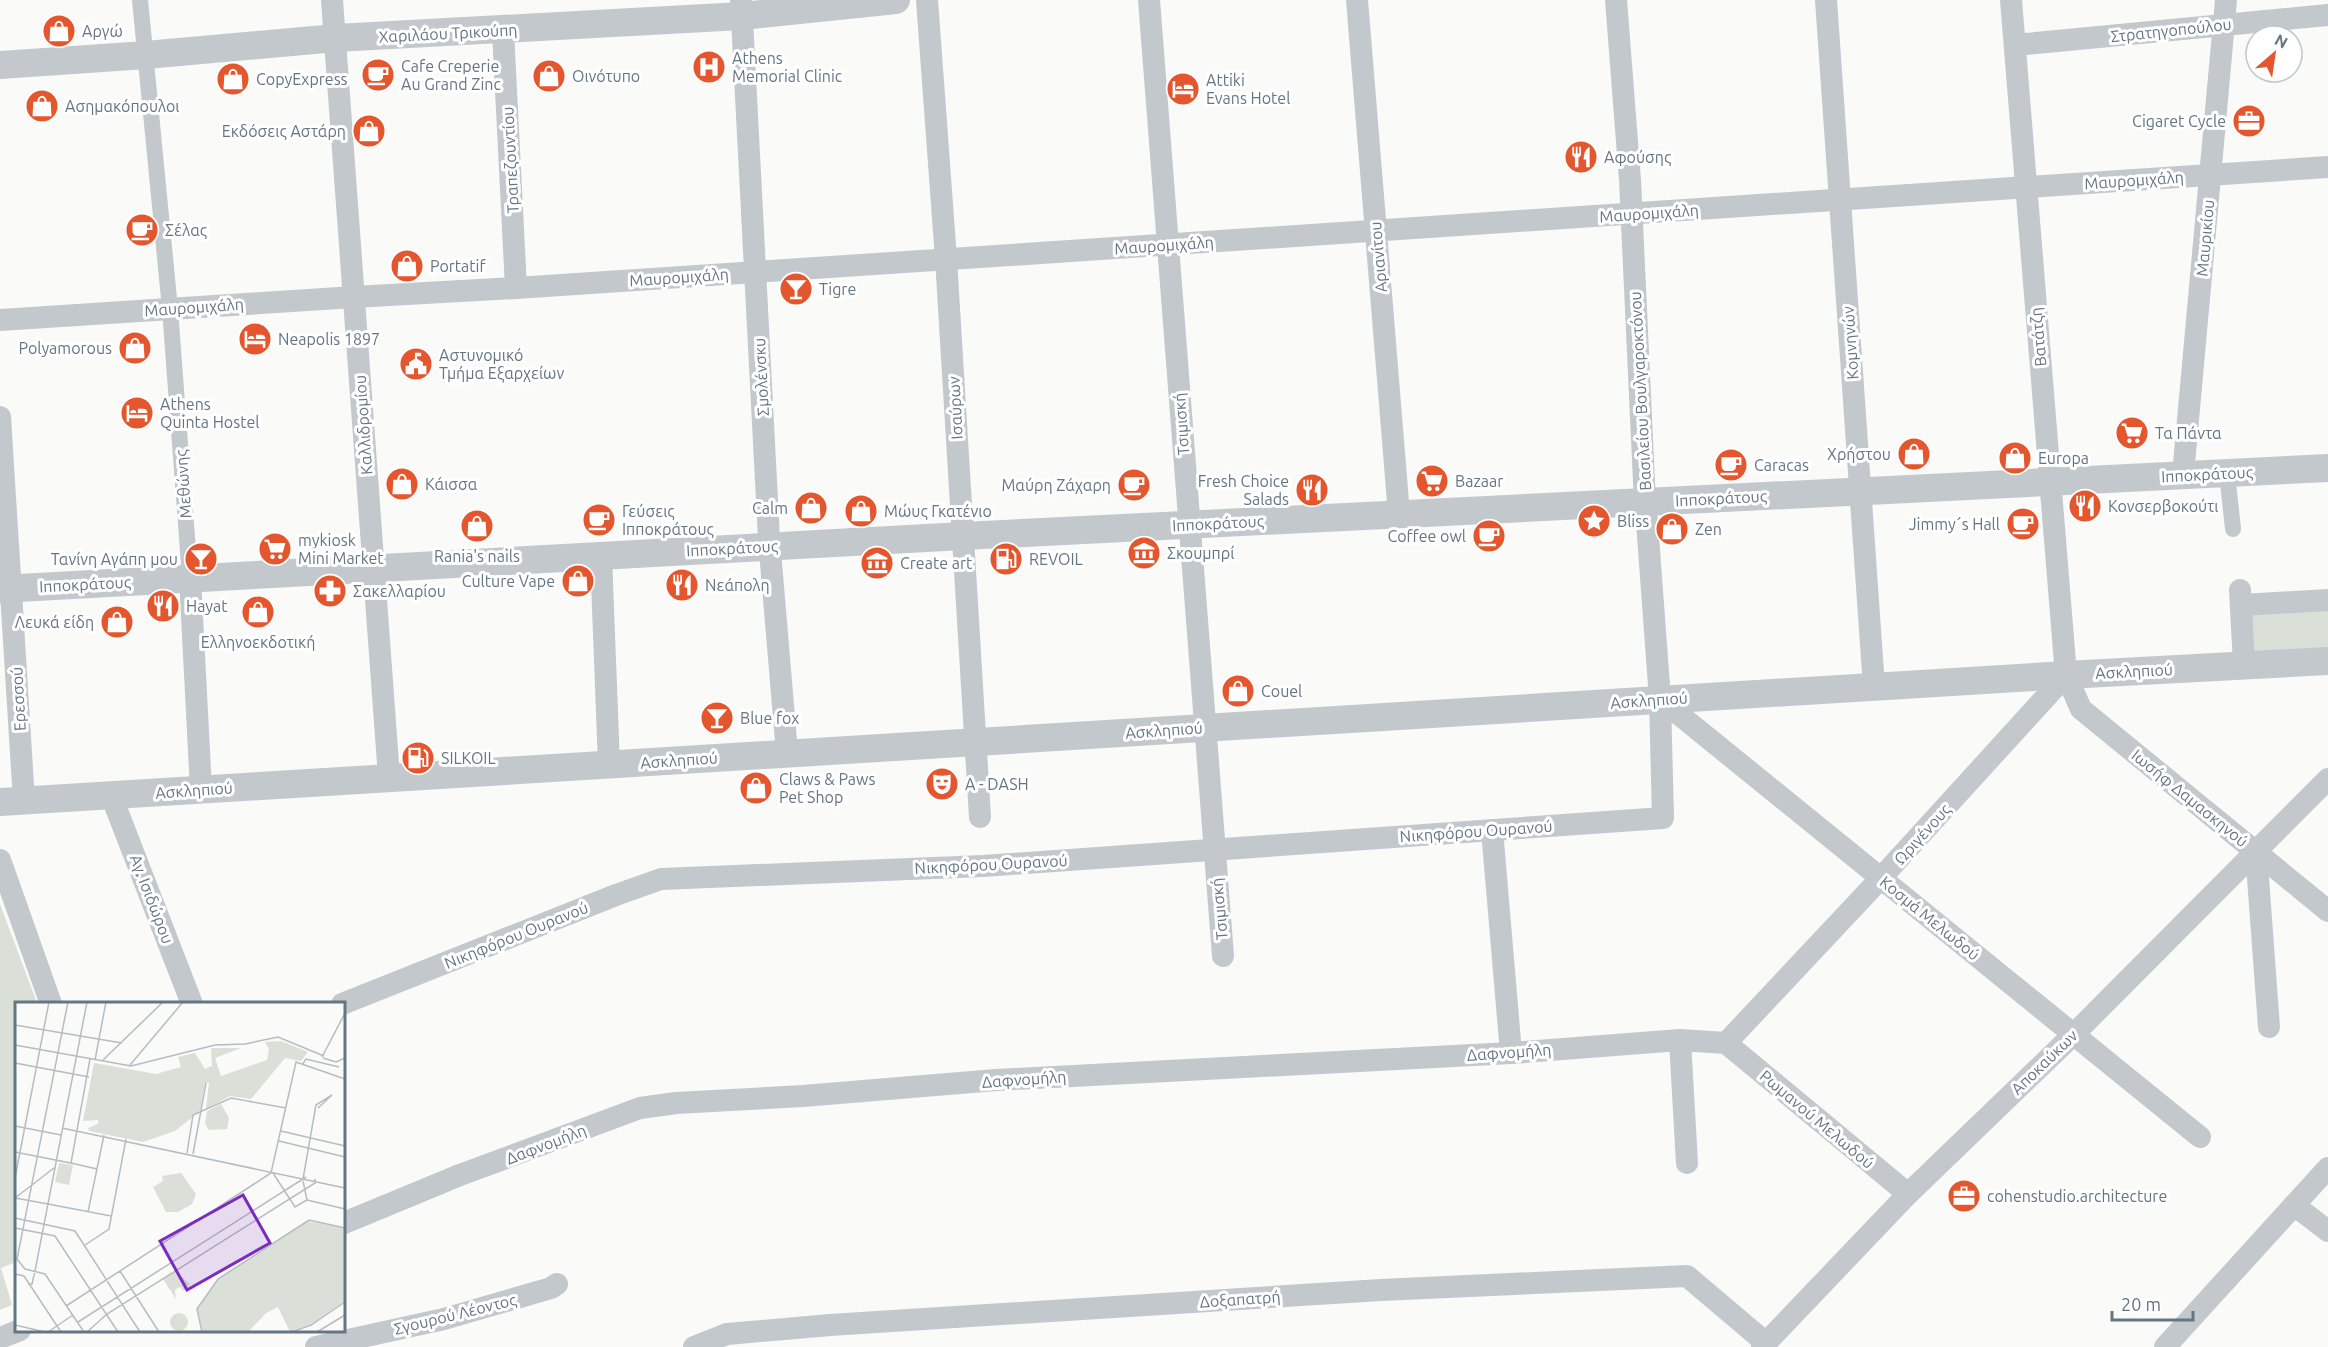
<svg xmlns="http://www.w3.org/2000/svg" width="2328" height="1347" font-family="Ubuntu,sans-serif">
	<rect width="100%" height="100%" fill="#fafaf8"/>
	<g fill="#dadfd7">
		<polygon points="2328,604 2328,650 2249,654 2246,609"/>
		<polygon points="0,904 37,1003 16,1004 16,1262 1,1268 12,1305 0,1310"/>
	</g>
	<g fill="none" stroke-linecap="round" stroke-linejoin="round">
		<g stroke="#c3c8cc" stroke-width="16">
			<polyline points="140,0 170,309 190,578"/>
			<polyline points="2227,473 2233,529"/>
		</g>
		<g stroke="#c3c8cc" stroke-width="22">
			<polyline points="332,0 389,777"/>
			<polyline points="741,0 769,539 787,753"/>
			<polyline points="927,0 946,259 980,817"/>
			<polyline points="1149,0 1223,956"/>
			<polyline points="1357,0 1399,514"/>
			<polyline points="1826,0 1874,687"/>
			<polyline points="2011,0 2066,675 2081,709 2328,911"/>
			<polyline points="503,31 516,288"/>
			<polyline points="2015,45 2328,15"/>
			<polyline points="0,320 354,297 516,288 2328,167"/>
			<polyline points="0,417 24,801"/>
			<polyline points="2183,475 2226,0"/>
			<polyline points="601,556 609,764"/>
			<polyline points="190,578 201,789"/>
			<polyline points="2240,590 2244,664"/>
			<polyline points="2241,605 2328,600"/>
			<polyline points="1660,699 2200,1137"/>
			<polyline points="111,795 192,1004"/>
			<polyline points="1492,830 1511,1053"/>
			<polyline points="2256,851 2269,1027"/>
			<polyline points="0,860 51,1004"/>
			<polyline points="342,1004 616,895 661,879 983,866 1663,818 1660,699 1644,482 1630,180 1616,0"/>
			<polyline points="1680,1040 1687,1163"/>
			<polyline points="1726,1043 1881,878 2066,675"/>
			<polyline points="1726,1043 1908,1194"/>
			<polyline points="2294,1205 2328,1231"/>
			<polyline points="344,1223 460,1175 640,1108 676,1103 803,1096 996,1080 1511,1053 1680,1040 1726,1043"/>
			<polyline points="0,1338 20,1330"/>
			<polyline points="316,1347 444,1319 551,1288 557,1284"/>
			<polyline points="694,1347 727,1334 830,1325 1381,1290 1687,1276 1766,1343"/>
			<polyline points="1762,1347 1908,1194 2074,1034 2328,779"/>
			<polyline points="2165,1347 2328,1168"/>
		</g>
		<g stroke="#c3c8cc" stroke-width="28">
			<polyline points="0,65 146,55 336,38 742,16 896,0"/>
			<polyline points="0,589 963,536 2328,468"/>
			<polyline points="0,802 2066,675 2328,661"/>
		</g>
	</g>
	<defs>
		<symbol id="shop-disc" viewBox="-11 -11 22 22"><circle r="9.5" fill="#e4572e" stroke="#fff"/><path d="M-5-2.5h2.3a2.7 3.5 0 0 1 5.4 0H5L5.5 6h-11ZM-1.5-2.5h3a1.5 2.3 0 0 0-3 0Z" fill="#fff"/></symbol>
		<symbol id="hospital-disc" viewBox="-11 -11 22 22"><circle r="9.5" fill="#e4572e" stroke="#fff"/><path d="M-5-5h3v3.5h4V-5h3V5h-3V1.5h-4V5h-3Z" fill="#fff"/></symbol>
		<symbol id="cafe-disc" viewBox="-11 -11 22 22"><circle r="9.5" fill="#e4572e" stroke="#fff"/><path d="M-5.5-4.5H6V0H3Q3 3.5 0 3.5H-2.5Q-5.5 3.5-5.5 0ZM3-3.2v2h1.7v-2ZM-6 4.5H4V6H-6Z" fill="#fff"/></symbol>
		<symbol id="hotel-disc" viewBox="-11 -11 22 22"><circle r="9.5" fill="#e4572e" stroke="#fff"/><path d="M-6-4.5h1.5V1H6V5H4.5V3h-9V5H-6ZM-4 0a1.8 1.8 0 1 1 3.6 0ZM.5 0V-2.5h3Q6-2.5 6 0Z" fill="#fff"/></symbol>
		<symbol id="office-disc" viewBox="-11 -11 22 22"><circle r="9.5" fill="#e4572e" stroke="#fff"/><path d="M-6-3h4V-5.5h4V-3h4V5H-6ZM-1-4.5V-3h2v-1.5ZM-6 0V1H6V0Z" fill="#fff"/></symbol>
		<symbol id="restaurant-disc" viewBox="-11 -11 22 22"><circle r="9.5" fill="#e4572e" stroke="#fff"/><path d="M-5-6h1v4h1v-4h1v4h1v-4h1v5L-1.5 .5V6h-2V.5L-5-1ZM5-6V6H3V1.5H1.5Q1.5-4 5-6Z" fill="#fff"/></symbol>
		<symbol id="bar-disc" viewBox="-11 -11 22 22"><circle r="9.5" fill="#e4572e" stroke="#fff"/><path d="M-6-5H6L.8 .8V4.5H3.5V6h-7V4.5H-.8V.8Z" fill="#fff"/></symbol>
		<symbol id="civic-disc" viewBox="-11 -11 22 22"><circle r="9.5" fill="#e4572e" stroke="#fff"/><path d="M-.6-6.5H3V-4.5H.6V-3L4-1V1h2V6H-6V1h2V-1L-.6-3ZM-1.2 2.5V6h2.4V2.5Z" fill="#fff"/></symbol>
		<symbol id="supermarket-disc" viewBox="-11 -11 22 22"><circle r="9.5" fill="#e4572e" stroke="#fff"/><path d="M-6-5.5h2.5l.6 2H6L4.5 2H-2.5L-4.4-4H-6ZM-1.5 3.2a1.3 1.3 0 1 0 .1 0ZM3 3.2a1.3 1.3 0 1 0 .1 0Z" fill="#fff"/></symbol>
		<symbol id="sight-disc" viewBox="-11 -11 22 22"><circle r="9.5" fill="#e4572e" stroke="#fff"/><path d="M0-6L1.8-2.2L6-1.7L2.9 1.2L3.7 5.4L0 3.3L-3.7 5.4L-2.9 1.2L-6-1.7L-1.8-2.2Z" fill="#fff"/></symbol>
		<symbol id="museum-disc" viewBox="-11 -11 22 22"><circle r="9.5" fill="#e4572e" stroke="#fff"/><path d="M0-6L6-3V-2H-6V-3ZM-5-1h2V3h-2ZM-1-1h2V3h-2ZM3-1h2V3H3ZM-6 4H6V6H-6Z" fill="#fff"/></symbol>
		<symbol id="fuel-disc" viewBox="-11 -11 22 22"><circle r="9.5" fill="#e4572e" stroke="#fff"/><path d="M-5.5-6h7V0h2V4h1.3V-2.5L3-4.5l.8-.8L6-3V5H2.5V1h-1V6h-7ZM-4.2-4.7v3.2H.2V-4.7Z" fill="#fff"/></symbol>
		<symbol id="pharmacy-disc" viewBox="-11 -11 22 22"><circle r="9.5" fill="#e4572e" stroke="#fff"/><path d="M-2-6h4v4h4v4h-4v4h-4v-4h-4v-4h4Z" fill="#fff"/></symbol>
		<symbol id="theatre-disc" viewBox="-11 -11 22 22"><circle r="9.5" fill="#e4572e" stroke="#fff"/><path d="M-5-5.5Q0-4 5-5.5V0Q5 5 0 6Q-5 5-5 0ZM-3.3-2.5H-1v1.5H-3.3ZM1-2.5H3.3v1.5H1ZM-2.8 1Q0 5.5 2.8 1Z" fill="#fff"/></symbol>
	</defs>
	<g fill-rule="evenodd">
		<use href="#shop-disc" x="40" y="12" width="38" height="38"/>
		<use href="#hospital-disc" x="690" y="48" width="38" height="38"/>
		<use href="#cafe-disc" x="359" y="56" width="38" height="38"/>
		<use href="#shop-disc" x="530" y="57" width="38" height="38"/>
		<use href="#shop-disc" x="214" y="60" width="38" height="38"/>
		<use href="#hotel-disc" x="1164" y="70" width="38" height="38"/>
		<use href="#shop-disc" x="23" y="87" width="38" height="38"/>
		<use href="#office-disc" x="2230" y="102" width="38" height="38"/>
		<use href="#shop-disc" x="350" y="112" width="38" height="38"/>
		<use href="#restaurant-disc" x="1562" y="138" width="38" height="38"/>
		<use href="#cafe-disc" x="123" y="211" width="38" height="38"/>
		<use href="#shop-disc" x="388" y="247" width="38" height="38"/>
		<use href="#bar-disc" x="777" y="270" width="38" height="38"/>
		<use href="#hotel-disc" x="236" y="320" width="38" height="38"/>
		<use href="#shop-disc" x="116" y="329" width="38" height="38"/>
		<use href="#civic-disc" x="397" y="345" width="38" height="38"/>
		<use href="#hotel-disc" x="118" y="394" width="38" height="38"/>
		<use href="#supermarket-disc" x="2113" y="414" width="38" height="38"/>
		<use href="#shop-disc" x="1895" y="435" width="38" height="38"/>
		<use href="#shop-disc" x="1996" y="439" width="38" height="38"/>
		<use href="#cafe-disc" x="1712" y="446" width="38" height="38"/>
		<use href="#supermarket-disc" x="1413" y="462" width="38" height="38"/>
		<use href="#shop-disc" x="383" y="465" width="38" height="38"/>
		<use href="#cafe-disc" x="1115" y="466" width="38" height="38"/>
		<use href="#restaurant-disc" x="1293" y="471" width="38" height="38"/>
		<use href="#restaurant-disc" x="2066" y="487" width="38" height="38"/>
		<use href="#shop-disc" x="792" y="489" width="38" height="38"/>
		<use href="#shop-disc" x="842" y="492" width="38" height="38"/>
		<use href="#cafe-disc" x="580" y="501" width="38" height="38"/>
		<use href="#sight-disc" x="1575" y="502" width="38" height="38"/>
		<use href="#cafe-disc" x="2004" y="505" width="38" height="38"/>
		<use href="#shop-disc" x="458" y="507" width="38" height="38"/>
		<use href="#shop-disc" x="1653" y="510" width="38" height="38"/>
		<use href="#cafe-disc" x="1470" y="517" width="38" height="38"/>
		<use href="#supermarket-disc" x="256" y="530" width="38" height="38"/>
		<use href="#museum-disc" x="1125" y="534" width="38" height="38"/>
		<use href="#bar-disc" x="182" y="540" width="38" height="38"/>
		<use href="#fuel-disc" x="987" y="540" width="38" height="38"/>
		<use href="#museum-disc" x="858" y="544" width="38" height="38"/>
		<use href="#shop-disc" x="559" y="562" width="38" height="38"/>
		<use href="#restaurant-disc" x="663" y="566" width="38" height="38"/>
		<use href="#pharmacy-disc" x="311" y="572" width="38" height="38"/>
		<use href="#restaurant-disc" x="144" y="587" width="38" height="38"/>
		<use href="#shop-disc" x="239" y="593" width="38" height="38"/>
		<use href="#shop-disc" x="98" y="603" width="38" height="38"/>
		<use href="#shop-disc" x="1219" y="672" width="38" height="38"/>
		<use href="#bar-disc" x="698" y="699" width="38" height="38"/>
		<use href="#fuel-disc" x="399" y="739" width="38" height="38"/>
		<use href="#theatre-disc" x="923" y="765" width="38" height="38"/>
		<use href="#shop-disc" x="737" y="769" width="38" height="38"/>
		<use href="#office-disc" x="1945" y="1177" width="38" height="38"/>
	</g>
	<g text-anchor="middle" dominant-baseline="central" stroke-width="6" stroke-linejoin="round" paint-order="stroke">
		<g font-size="16" fill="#657683" stroke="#fff">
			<text transform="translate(2171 30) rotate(-6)">Στρατηγοπούλου</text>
			<text transform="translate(448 33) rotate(-3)">Χαριλάου Τρικούπη</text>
			<text transform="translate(510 160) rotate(-93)">Τραπεζουντίου</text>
			<text transform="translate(2134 180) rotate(-4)">Μαυρομιχάλη</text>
			<text transform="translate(1649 213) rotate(-4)">Μαυρομιχάλη</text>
			<text transform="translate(2205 238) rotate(-85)">Μαυρικίου</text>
			<text transform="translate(1164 245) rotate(-4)">Μαυρομιχάλη</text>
			<text transform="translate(1378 257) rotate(-95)">Αριανίτου</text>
			<text transform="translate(679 277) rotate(-4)">Μαυρομιχάλη</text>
			<text transform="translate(194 307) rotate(-4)">Μαυρομιχάλη</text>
			<text transform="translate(2038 337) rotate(-95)">Βατάτζη</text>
			<text transform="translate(1850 343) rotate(-94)">Κομνηνών</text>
			<text transform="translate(761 377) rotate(-93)">Σμολένσκυ</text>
			<text transform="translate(1640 391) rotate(-93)">Βασιλείου Βουλγαροκτόνου</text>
			<text transform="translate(955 408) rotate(-93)">Ισαύρων</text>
			<text transform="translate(1181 424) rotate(-94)">Τσιμισκή</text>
			<text transform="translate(363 425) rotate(-94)">Καλλιδρομίου</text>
			<text transform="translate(2207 474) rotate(-3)">Ιπποκράτους</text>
			<text transform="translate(183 484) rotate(-94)">Μεθώνης</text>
			<text transform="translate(1721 498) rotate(-3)">Ιπποκράτους</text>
			<text transform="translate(1218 523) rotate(-3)">Ιπποκράτους</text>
			<text transform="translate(732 548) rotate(-3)">Ιπποκράτους</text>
			<text transform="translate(85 584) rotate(-3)">Ιπποκράτους</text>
			<text transform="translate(2134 671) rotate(-3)">Ασκληπιού</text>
			<text transform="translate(18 699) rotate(-93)">Ερεσσού</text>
			<text transform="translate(1649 700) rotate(-4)">Ασκληπιού</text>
			<text transform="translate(1164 730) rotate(-4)">Ασκληπιού</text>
			<text transform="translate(679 760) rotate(-4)">Ασκληπιού</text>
			<text transform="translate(194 790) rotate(-4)">Ασκληπιού</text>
			<text transform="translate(2190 798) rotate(39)">Ιωσήφ Δαμασκηνού</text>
			<text transform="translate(1476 831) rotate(-4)">Νικηφόρου Ουρανού</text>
			<text transform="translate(1922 834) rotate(-48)">Ωριγένους</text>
			<text transform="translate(991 864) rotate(-3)">Νικηφόρου Ουρανού</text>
			<text transform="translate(152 899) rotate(69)">Αγ. Ισιδώρου</text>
			<text transform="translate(1219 909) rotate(-95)">Τσιμισκή</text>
			<text transform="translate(1930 918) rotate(39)">Κοσμά Μελωδού</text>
			<text transform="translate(516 935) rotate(-22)">Νικηφόρου Ουρανού</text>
			<text transform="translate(1509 1052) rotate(-4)">Δαφνομήλη</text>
			<text transform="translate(2044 1062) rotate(-44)">Αποκαύκων</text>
			<text transform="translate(1024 1079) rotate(-4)">Δαφνομήλη</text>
			<text transform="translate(1817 1119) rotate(40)">Ρωμανού Μελωδού</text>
			<text transform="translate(546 1144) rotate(-21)">Δαφνομήλη</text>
			<text transform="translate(1240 1299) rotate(-4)">Δοξαπατρή</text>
			<text transform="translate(455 1314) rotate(-14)">Σγουρού Λέοντος</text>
		</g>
		<g font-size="16" fill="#657683" stroke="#fff" text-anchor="start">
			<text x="82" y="31">Αργώ</text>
			<text x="732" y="58">Athens<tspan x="732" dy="18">Memorial Clinic</tspan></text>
			<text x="401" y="66">Cafe Creperie<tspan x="401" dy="18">Au Grand Zinc</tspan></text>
			<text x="572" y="76">Οινότυπο</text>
			<text x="256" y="79">CopyExpress</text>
			<text x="1206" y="80">Attiki<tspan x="1206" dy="18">Evans Hotel</tspan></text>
			<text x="65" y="106">Ασημακόπουλοι</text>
			<text x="2226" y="121" text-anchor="end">Cigaret Cycle</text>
			<text x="346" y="131" text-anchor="end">Εκδόσεις Αστάρη</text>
			<text x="1604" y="157">Αφούσης</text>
			<text x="165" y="230">Σέλας</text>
			<text x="430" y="266">Portatif</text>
			<text x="819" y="289">Tigre</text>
			<text x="278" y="339">Neapolis 1897</text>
			<text x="112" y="348" text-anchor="end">Polyamorous</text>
			<text x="439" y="355">Αστυνομικό<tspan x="439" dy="18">Τμήμα Εξαρχείων</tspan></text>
			<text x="160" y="404">Athens<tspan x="160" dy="18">Quinta Hostel</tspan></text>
			<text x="2155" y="433">Τα Πάντα</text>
			<text x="1891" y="454" text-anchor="end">Χρήστου</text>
			<text x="2038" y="458">Europa</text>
			<text x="1754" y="465">Caracas</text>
			<text x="1289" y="481" text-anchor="end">Fresh Choice<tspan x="1289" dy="18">Salads</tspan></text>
			<text x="1455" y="481">Bazaar</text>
			<text x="425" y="484">Κάισσα</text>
			<text x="1111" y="485" text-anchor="end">Μαύρη Ζάχαρη</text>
			<text x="2108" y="506">Κονσερβοκούτι</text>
			<text x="788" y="508" text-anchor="end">Calm</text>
			<text x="622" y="511">Γεύσεις<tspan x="622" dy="18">Ιπποκράτους</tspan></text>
			<text x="884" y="511">Μώυς Γκατένιο</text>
			<text x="1617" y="521">Bliss</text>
			<text x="2000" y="524" text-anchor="end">Jimmy´s Hall</text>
			<text x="1695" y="529">Zen</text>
			<text x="1466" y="536" text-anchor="end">Coffee owl</text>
			<text x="298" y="540">mykiosk<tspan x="298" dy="18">Mini Market</tspan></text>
			<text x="1167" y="553">Σκουμπρί</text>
			<text x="477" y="556" text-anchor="middle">Rania's nails</text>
			<text x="178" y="559" text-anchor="end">Τανίνη Αγάπη μου</text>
			<text x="1029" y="559">REVOIL</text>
			<text x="900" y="563">Create art</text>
			<text x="555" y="581" text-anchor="end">Culture Vape</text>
			<text x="705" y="585">Νεάπολη</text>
			<text x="353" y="591">Σακελλαρίου</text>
			<text x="186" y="606">Hayat</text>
			<text x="94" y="622" text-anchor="end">Λευκά είδη</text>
			<text x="258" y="642" text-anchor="middle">Ελληνοεκδοτική</text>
			<text x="1261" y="691">Couel</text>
			<text x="740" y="718">Blue fox</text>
			<text x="441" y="758">SILKOIL</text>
			<text x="779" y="779">Claws &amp; Paws<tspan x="779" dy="18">Pet Shop</tspan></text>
			<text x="965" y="784">A - DASH</text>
			<text x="1987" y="1196">cohenstudio.architecture</text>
		</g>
	</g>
	<g transform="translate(15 1002)">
		<rect width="330" height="330" fill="#fafaf8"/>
		<path d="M266,39L293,50L286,59L270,56L236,97L215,94L191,107L194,81H190L185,109L160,129L128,140L74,129L73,126L83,122V118L68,119L79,61L141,72L166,65L163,55L180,51L190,67L197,64L196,46H226L200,56L206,74L252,58L254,47L250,40ZM206,102L214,116L212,127L194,128L190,122L192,109ZM44,161L58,163L54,183L40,180ZM166,171L181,192L177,202L163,210H151L138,185L148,179L147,174ZM292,219L330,226V299L298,321L275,330L263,305L251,311L233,330H188L182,308L204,276ZM160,269L175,282L169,289L165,285L160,288L161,297L148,277ZM155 320a9 9 0 1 1 18 0a9 9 0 1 1-18 0Z" fill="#dadfd7"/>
		<path fill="none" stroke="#b5bdc2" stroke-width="1.5" d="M53,0L2,257L10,267L30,272L69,330M0,23L107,41M0,43L116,64L200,43L230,42L263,35L309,54M307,55L330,11M308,56L321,60L330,56M80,58L91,0M87,59L148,0M0,61L74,75M115,63L168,0M287,63L291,57L324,65M0,124L46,133M47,126L330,186M266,129L330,144M264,139L330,155M0,150L56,161L75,57M172,151L178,113L216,96L271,106M178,152L191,81M56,161L82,167M258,171L280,205L292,198M0,176L34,0M288,177L301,103L317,93L303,106M288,179L292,198M0,196L39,166M0,196L33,202M292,198L330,207M33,202L96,214M73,210L89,133M0,216L60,229L125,330M0,226L40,234L103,330M70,243L94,227L111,137M105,269L144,330M0,272L9,274L46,330M13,282H17L20,269L72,0M51,304L256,171L281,60L330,77M63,320L291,175M0,323L30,330M33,330L58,313M72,330L92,312L300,181V177M187,330L182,307L203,277L294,218L330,226M277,330L296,323L330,300M302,330L330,313"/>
		<path fill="#7b2cbf" fill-opacity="0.15" stroke="#7b2cbf" stroke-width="3" d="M228,193L255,241L172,288L145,239Z"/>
		<rect width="330" height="330" fill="none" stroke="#657683" stroke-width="3"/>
	</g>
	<g transform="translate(2274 54) rotate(29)"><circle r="28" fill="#ffffff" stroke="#c1c8cd" stroke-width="1.5"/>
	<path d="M0-4.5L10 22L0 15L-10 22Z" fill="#e4572e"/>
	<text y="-9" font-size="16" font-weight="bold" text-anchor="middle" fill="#657683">N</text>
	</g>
	<path d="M2112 1311v9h81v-9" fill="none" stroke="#657683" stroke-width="3"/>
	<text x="2121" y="1311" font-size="18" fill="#657683" stroke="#ffffff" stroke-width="4.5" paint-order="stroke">20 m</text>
</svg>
